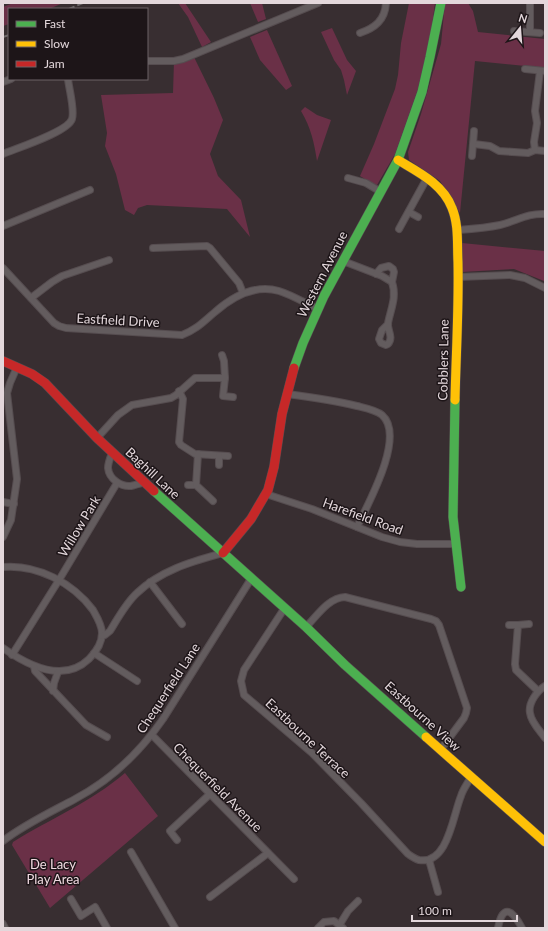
<svg xmlns="http://www.w3.org/2000/svg" width="548" height="931" font-family="Lato,sans-serif">
	<rect width="100%" height="100%" fill="#382e31"/>
	<g fill="#6a3047">
		<polygon points="13,3 63,3 49,9 9,9 9,24 3,26 3,7"/>
		<polygon points="178,3 185,3 211,42 202,47 188,17"/>
		<polygon points="250,3 262,3 266,19 258,22"/>
		<polygon points="409,3 435,3 431,33 418,89 395,154 377,185 371,183 360,176 374,144 395,89 398,75 401,43"/>
		<polygon points="445,3 468,3 473,11 478,32 545,39 545,68 475,61 460,213 440,181 409,160 408,152 421,114 441,44"/>
		<polygon points="332,28 347,60 356,71 347,95 344,80 341,70 334,60 321,32"/>
		<polygon points="267,30 292,86 286,90 260,60 250,37"/>
		<polygon points="193,55 214,98 223,120 210,154 218,176 241,200 250,237 227,209 147,205 138,208 134,215 125,210 116,174 105,146 107,133 101,95 173,93 174,61"/>
		<path d="M305,107L317,115L331,120L317,161C314,142 311,128 301,111Z"/>
		<polygon points="462,243 545,251 544,281 514,269 462,272"/>
		<path d="M125,773L158,816L50,908L12,845L13,842C50,819 91,802 125,773Z"/>
	</g>
	<g fill="none" stroke-linecap="round" stroke-linejoin="round">
		<defs>
			<g id="street">
				<polyline points="530,3 530,32"/>
				<polyline points="514,31 540,33"/>
				<path d="M360,33C375,28 385,20 386,3"/>
				<polyline points="147,61 174,61 183,59 318,3"/>
				<polyline points="525,69 545,71"/>
				<polyline points="3,82 11,79"/>
				<polyline points="474,144 490,146 499,151 528,153 535,150 545,151"/>
				<polyline points="535,150 534,142 537,123 535,111 540,71"/>
				<path d="M3,154C17,148 68,132 72,119C75,110 69,89 68,79"/>
				<polyline points="472,156 474,131"/>
				<polyline points="348,178 366,183 381,192"/>
				<polyline points="409,212 418,217"/>
				<polyline points="3,226 90,190"/>
				<polyline points="399,229 427,178"/>
				<path d="M457,230C471,229 486,228 500,225C517,221 527,213 545,214"/>
				<polyline points="153,248 207,246 210,248 239,283 243,293"/>
				<path d="M343,261L382,276L392,282C397,297 391,308 388,323C387,330 394,337 388,344L386,345L381,343L379,339L382,330L388,324"/>
				<path d="M3,268L54,323L59,326L66,328L182,335C196,330 204,321 215,312C232,297 254,284 279,291C292,295 305,303 318,309"/>
				<polyline points="376,274 381,268 389,266 393,269 394,272 392,282"/>
				<polyline points="458,277 510,275 525,278 545,288"/>
				<polyline points="31,298 52,282 62,276 109,260"/>
				<polyline points="225,378 223,396 233,397"/>
				<polyline points="179,391 183,399 179,442 181,445 195,454 228,456"/>
				<path d="M287,394C310,397 333,400 357,406C365,408 376,410 382,415C406,436 368,504 357,527"/>
				<polyline points="97,438 118,415 132,405 171,398 176,395 195,378 225,378 224,361 222,355"/>
				<path d="M112,453C110,458 108,463 108,468C109,479 121,487 131,486C135,485 140,484 144,482"/>
				<polyline points="219,465 219,456"/>
				<polyline points="188,485 196,485 213,501"/>
				<polyline points="196,485 198,454"/>
				<polyline points="266,494 312,509 382,537 400,542 417,544 456,544"/>
				<polyline points="3,502 14,504"/>
				<polyline points="3,537 11,520 17,479 7,393 10,383 17,367"/>
				<path d="M3,567C37,564 73,583 93,610C97,617 102,625 102,633C102,643 96,652 89,659C63,684 27,665 3,648"/>
				<polyline points="150,582 182,624"/>
				<path d="M284,609L244,670L241,681L244,695L312,753L361,803L408,854C411,856 415,859 419,860C448,865 453,815 461,796C463,789 468,783 471,777"/>
				<polyline points="529,624 518,625 515,664 516,670 538,691"/>
				<polyline points="509,625 518,625"/>
				<path d="M306,627C317,616 328,598 345,597L431,619L436,621L439,625L467,708L466,713L464,718L441,749"/>
				<path d="M102,636L105,635L110,631C118,618 126,603 137,593C161,570 191,562 223,553"/>
				<polyline points="94,653 137,681"/>
				<polyline points="12,655 59,580 117,483"/>
				<polyline points="34,666 35,671 86,725 107,737"/>
				<path d="M545,686C537,691 528,703 530,713C531,722 540,731 545,738"/>
				<polyline points="53,691 54,683 58,672"/>
				<polyline points="152,735 294,879"/>
				<polyline points="177,840 170,831 210,794"/>
				<path d="M3,841C25,824 51,812 75,799C111,780 140,752 163,719L251,579"/>
				<polyline points="131,852 175,928"/>
				<polyline points="429,860 438,892"/>
				<polyline points="210,897 268,853"/>
				<polyline points="71,899 81,916 95,907 107,928"/>
				<polyline points="3,924 5,928"/>
				<polyline points="340,924 348,911 358,901"/>
				<polyline points="318,928 324,922 334,921 343,928"/>
				<path d="M498,928C503,902 513,911 522,928"/>
			</g>
			<g id="fast">
				<polyline points="294,368 303,343 324,296 398,160 422,92 430,57 441,3"/>
				<polyline points="455,400 453,517 461,587"/>
				<polyline points="154,491 306,627 345,665 426,737"/>
			</g>
			<g id="slow">
				<path d="M398,160C418,172 443,184 452,208C459,225 457,244 458,262C459,308 456,354 455,400"/>
				<polyline points="426,737 545,842"/>
			</g>
			<g id="jam">
				<polyline points="3,361 32,374 45,383 97,438 154,491"/>
				<polyline points="223,553 251,519 268,490 274,467 282,414 294,368"/>
			</g>
		</defs>
		<use href="#street" stroke="#564d50" stroke-width="8"/>
		<use href="#fast" stroke="#564d50" stroke-width="10"/>
		<use href="#slow" stroke="#564d50" stroke-width="10"/>
		<use href="#jam" stroke="#564d50" stroke-width="10"/>
		<use href="#street" stroke="#635c5e" stroke-width="6"/>
		<use href="#fast" stroke="#4caf50" stroke-width="9"/>
		<use href="#slow" stroke="#ffc107" stroke-width="9"/>
		<use href="#jam" stroke="#c62828" stroke-width="9"/>
		<g stroke="#6f696b" stroke-width="2" stroke-dasharray="6 3" stroke-linecap="butt">
			<polyline points="69,9 83,3"/>
			<polyline points="3,37 9,35"/>
		</g>
	</g>
	<g text-anchor="middle" dominant-baseline="central" stroke-width="3" stroke-linejoin="round" paint-order="stroke">
		<g font-size="13" fill="#e3d7db" stroke="#1d1518">
			<text transform="translate(322 274) rotate(-63)">Western Avenue</text>
			<text transform="translate(118 320) rotate(3)">Eastfield Drive</text>
			<text transform="translate(443 360) rotate(-89)">Cobblers Lane</text>
			<text transform="translate(153 473) rotate(43)">Baghill Lane</text>
			<text transform="translate(363 516) rotate(20)">Harefield Road</text>
			<text transform="translate(79 526) rotate(-59)">Willow Park</text>
			<text transform="translate(168 688) rotate(-57)">Chequerfield Lane</text>
			<text transform="translate(423 716) rotate(42)">Eastbourne View</text>
			<text transform="translate(308 738) rotate(43)">Eastbourne Terrace</text>
			<text transform="translate(218 787) rotate(45)">Chequerfield Avenue</text>
		</g>
		<g font-size="13" fill="#f1dae1" stroke="#1d1518">
			<text x="53" y="864">De Lacy<tspan x="53" dy="15">Play Area</tspan></text>
		</g>
	</g>
	<rect width="548" height="931" fill="none" stroke="#e3d7db" stroke-width="8"/>
	<rect x="8" y="8" width="140" height="72" fill="#1d1518" stroke="#6c6366"/>
	<rect x="16" y="21" width="20" height="6" fill="#4caf50" stroke="#6c6366"/>
	<text x="44" y="28" font-size="12" fill="#e3d7db">Fast</text>
	<rect x="16" y="41" width="20" height="6" fill="#ffc107" stroke="#6c6366"/>
	<text x="44" y="48" font-size="12" fill="#e3d7db">Slow</text>
	<rect x="16" y="61" width="20" height="6" fill="#c62828" stroke="#6c6366"/>
	<text x="44" y="68" font-size="12" fill="#e3d7db">Jam</text>
	<g transform="translate(520 28) rotate(17)" stroke="#1d1518" stroke-width="3" paint-order="stroke">
	<path d="M0-3L7 15L0 10L-7 15Z" fill="#e3d7db"/>
	<text y="-6" font-size="11" font-weight="bold" text-anchor="middle" fill="#e3d7db">N</text>
	</g>
	<path d="M412 915v6h105v-6" fill="none" stroke="#e3d7db" stroke-width="2"/>
	<text x="418" y="915" font-size="12" fill="#e3d7db" stroke="#1d1518" stroke-width="3" paint-order="stroke">100 m</text>
</svg>
